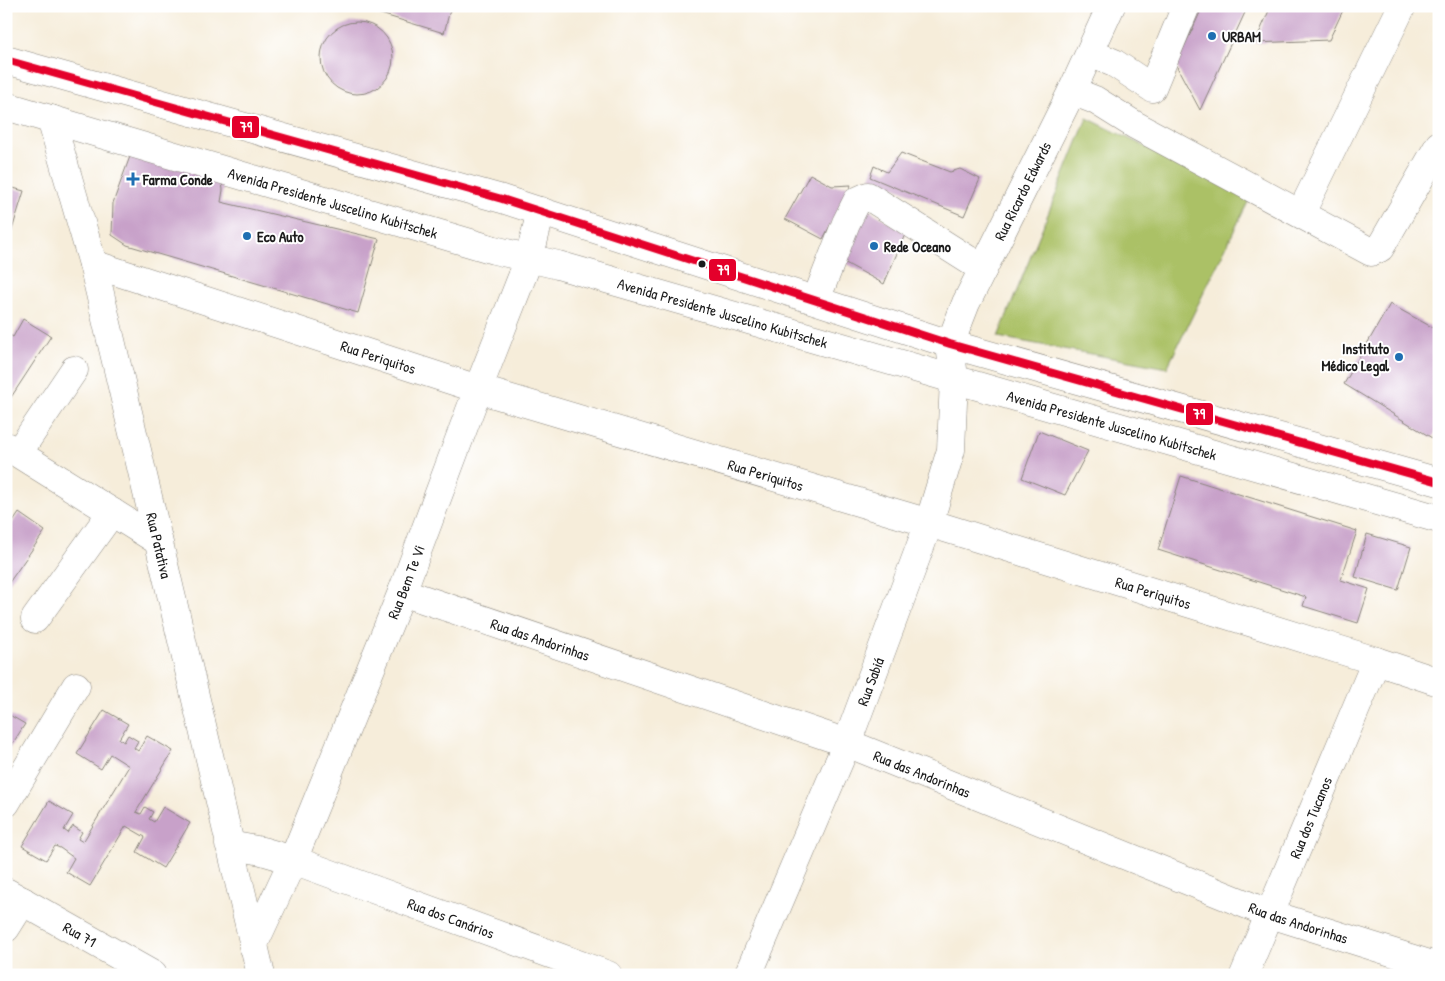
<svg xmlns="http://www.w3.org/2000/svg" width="1445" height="981" font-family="'Patrick Hand',sans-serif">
	<rect width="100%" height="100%" fill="#fff"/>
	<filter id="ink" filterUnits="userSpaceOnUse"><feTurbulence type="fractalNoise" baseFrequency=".02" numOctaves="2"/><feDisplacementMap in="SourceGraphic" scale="10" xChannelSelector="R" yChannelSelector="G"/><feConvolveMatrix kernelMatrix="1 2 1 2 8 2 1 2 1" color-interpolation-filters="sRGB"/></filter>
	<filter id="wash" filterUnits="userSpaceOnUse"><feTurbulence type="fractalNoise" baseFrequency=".0096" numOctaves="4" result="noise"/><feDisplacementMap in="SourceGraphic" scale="20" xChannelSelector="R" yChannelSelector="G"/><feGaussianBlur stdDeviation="1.12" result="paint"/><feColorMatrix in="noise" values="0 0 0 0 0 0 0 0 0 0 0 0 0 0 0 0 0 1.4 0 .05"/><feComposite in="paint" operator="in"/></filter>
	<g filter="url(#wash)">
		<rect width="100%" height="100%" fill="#f6edda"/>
		<polygon fill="#abc166" stroke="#646e41" points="1087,118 1250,198 1167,368 998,337"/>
		<g id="blocks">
			<g fill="#c8a1c9">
				<polygon points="354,6 451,6 444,33"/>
				<polygon points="1203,6 1248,6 1200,110 1176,65"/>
				<polygon points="1271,6 1345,6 1329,40 1255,43"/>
				<circle cx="357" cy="58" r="36"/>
				<polygon points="132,151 221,175 223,190 221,202 379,239 358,313 127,245 112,235 113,203"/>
				<polygon points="901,153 950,172 960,169 980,179 964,216 870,177 874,166 887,172"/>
				<polygon points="810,174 832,186 851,185 823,239 785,219"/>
				<polygon points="6,186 24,191 7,246 6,246"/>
				<polygon points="867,209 906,232 884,284 840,260"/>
				<polygon points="1390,304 1439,331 1439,428 1432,438 1344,384"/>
				<polygon points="23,319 51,336 6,405 6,333 13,337"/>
				<polygon points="1039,431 1088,451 1065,495 1022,478"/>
				<polygon points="1181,476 1357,531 1341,580 1369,589 1358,623 1303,606 1306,597 1158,550"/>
				<polygon points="19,513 45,531 6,587 6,522 11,525"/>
				<polygon points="1367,534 1411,547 1398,590 1355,577"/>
				<polygon points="104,710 128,724 119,739 124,742 128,735 138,741 134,748 138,751 147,736 173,751 136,812 141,814 145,807 153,812 149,819 154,822 163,807 190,823 163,868 137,852 145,837 126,826 90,886 66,872 74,858 60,848 55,846 46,860 22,846 49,801 73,815 64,830 68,833 73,826 82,832 78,839 83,842 120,781 129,766 110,754 101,769 77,754"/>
				<polygon points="6,713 25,724 6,754"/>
			</g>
		</g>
	</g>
	<g filter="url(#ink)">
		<use href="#blocks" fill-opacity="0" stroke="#89847b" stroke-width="1"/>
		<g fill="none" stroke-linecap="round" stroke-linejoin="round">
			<defs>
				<g id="minor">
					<polyline points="1090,53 1114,63 1152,88 1186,6"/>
					<polyline points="1072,91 1095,100 1135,125 1371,252 1380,248 1439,145"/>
					<polyline points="1301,213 1402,6"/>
					<path id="s1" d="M93,264L478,389L929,523L1376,661L1439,682"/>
					<polyline points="816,300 846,223 857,201 868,196 983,269"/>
					<polyline points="6,446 158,541"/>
					<polyline points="18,453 74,370"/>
					<path id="s2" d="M402,592L847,743L1270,914L1439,967"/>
					<polyline points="35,619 112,512"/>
					<polyline points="6,803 76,686"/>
					<path id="s3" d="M229,845L262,851L293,860L608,975"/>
					<path id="s4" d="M6,892L153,975"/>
					<polyline points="6,928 23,901"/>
					<path id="s5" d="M748,975L847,743L929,523L951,450L954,378L950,344L966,303L1072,91L1111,6"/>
					<path id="s6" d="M1244,975L1376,661"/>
				</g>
				<g id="major">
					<polyline points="6,60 502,199 950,344 1439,482"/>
					<path id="s7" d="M6,106L494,250L558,265L1439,519"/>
					<path id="s8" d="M51,119L93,264L261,975"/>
					<path id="s9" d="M253,946L293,860L402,592L478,389L529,259L541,211"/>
				</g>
			</defs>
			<use href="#minor" stroke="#89847b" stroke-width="29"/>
			<use href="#major" stroke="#89847b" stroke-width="29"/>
			<use href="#minor" stroke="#fff" stroke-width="28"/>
			<use href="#major" stroke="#fff" stroke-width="28"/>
			<defs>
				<polyline id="bus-1" points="6,60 502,199 950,344 1439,482"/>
			</defs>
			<use href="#bus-1" stroke="#fff" stroke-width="11"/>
			<use href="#bus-1" stroke="#e4002b" stroke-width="8"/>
		</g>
	</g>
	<g fill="#1f6fb2" stroke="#fff" stroke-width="2">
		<circle cx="1212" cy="36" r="5"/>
		<path d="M130.5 171.5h5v5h5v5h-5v5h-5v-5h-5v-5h5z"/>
		<circle cx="247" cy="236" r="5"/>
		<circle cx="874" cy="246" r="5"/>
		<circle cx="1399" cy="357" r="5"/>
	</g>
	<circle fill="#1c1c1c" stroke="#fff" stroke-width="2" cx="702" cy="264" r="4.5"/>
	<g text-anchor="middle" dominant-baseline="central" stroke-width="4" stroke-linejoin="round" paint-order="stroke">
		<g font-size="15" font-weight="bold" fill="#1c1c1c" stroke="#fff" text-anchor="start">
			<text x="1222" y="36">URBAM</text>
			<text x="143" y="179">Farma Conde</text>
			<text x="257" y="236">Eco Auto</text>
			<text x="884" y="246">Rede Oceano</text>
			<text x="1389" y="348" text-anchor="end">Instituto<tspan x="1389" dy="17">Médico Legal</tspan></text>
		</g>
		<g font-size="15" fill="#1c1c1c" stroke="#fff">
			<text stroke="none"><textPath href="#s5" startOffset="839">Rua Ricardo Edwards</textPath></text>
			<text stroke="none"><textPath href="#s7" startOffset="341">Avenida Presidente Juscelino Kubitschek</textPath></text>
			<text stroke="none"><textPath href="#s7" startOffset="746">Avenida Presidente Juscelino Kubitschek</textPath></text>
			<text stroke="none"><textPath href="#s1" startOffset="300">Rua Periquitos</textPath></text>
			<text stroke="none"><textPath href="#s7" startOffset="1151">Avenida Presidente Juscelino Kubitschek</textPath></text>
			<text stroke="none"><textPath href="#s1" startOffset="705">Rua Periquitos</textPath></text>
			<text stroke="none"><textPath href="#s8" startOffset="440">Rua Patativa</textPath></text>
			<text stroke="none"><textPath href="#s9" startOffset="395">Rua Bem Te Vi</textPath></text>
			<text stroke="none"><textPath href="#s1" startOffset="1110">Rua Periquitos</textPath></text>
			<text stroke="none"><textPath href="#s2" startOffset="146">Rua das Andorinhas</textPath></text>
			<text stroke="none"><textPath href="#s5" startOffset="318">Rua Sabiá</textPath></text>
			<text stroke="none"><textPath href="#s2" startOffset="551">Rua das Andorinhas</textPath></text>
			<text stroke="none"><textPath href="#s6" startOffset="171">Rua dos Tucanos</textPath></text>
			<text stroke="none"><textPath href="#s3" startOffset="234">Rua dos Canários</textPath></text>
			<text stroke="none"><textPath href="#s2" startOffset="956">Rua das Andorinhas</textPath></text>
			<text stroke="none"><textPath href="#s4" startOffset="85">Rua 71</textPath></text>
		</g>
	</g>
	<g stroke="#fff" stroke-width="2">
		<rect x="231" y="115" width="29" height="24" rx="5" fill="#e4002b"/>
		<rect x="708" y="258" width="29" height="24" rx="5" fill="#e4002b"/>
		<rect x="1185" y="402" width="29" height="24" rx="5" fill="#e4002b"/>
	</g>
	<g font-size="14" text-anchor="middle" font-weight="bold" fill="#fff">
		<text x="246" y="132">79</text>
		<text x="723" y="275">79</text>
		<text x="1199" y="419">79</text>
	</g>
	<rect width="1445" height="981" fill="none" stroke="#fff" stroke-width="25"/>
</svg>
